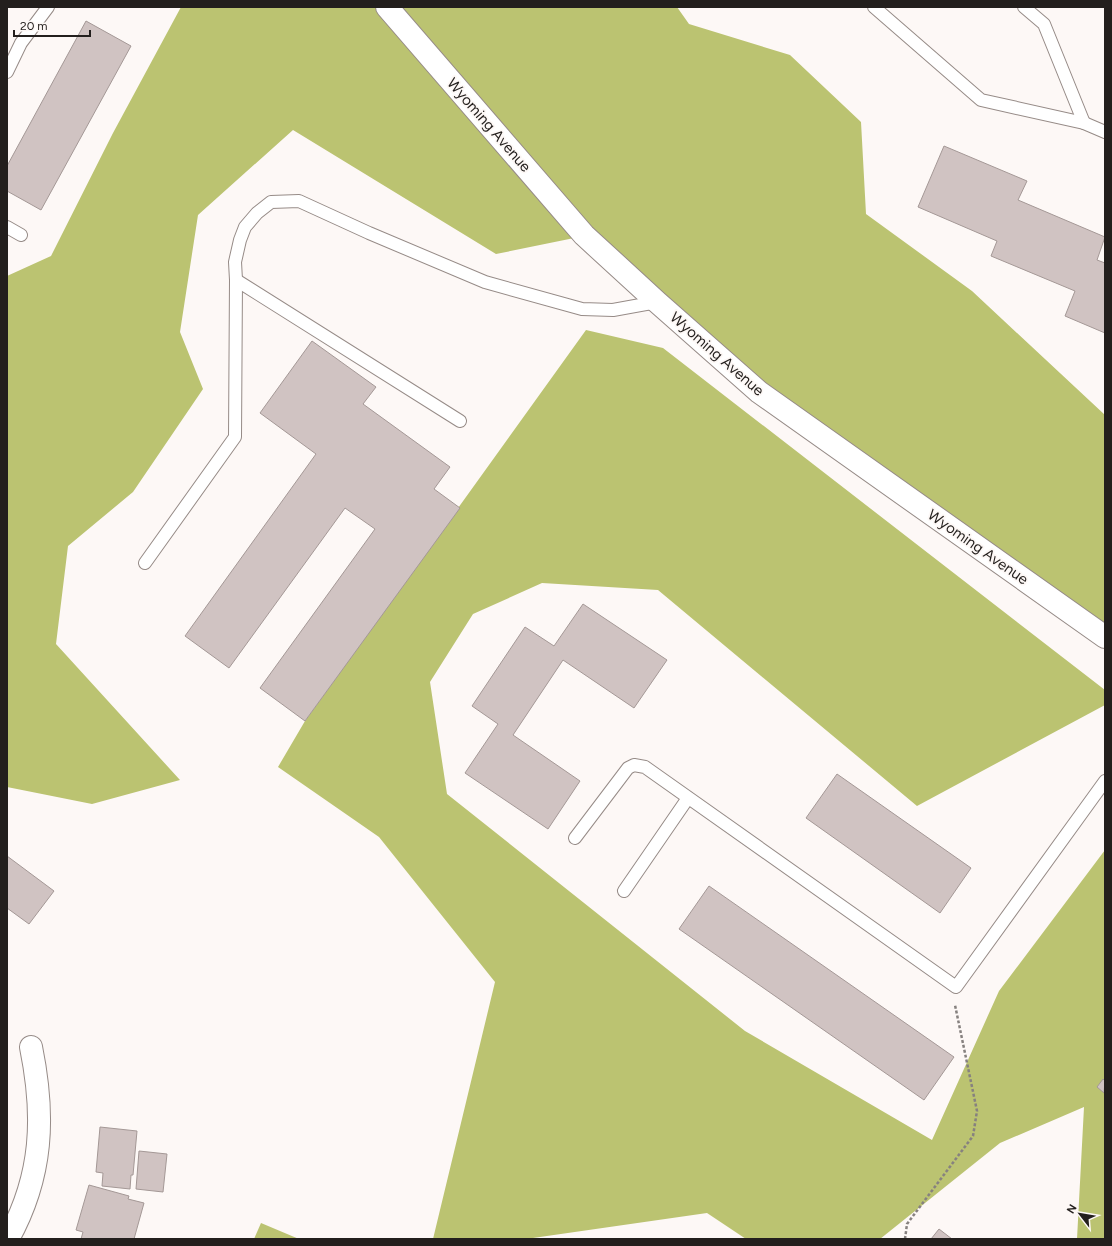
<svg xmlns="http://www.w3.org/2000/svg" width="1112" height="1246" font-family="Figtree,sans-serif">
	<rect width="100%" height="100%" fill="#fdf8f6"/>
	<g fill="#bbc371">
		<polygon points="181,7 677,7 689,24 790,55 861,122 866,214 972,291 1105,415 1105,637 759,392 584,236 496,254 293,130 198,215 180,332 203,389 133,492 68,546 56,644 180,780 92,804 7,787 7,276 51,256 113,133"/>
		<polygon points="586,330 663,348 1105,690 1105,705 917,806 658,590 542,583 473,614 430,682 447,794 745,1031 932,1140 999,991 1105,850 1105,1239 1077,1239 1084,1107 1000,1143 880,1239 746,1239 707,1213 526,1239 433,1239 495,982 379,837 278,767 305,721"/>
		<polygon points="261,1223 299,1239 254,1239"/>
	</g>
	<g fill="#d0c3c2" stroke="#a49896">
		<polygon points="86,21 131,46 41,210 7,191 7,166"/>
		<polygon points="944,146 1027,181 1018,200 1105,237 1097,260 1105,263 1105,333 1065,316 1075,291 991,256 997,241 918,207"/>
		<polygon points="312,341 376,387 363,404 450,467 434,489 460,508 305,721 260,688 375,529 345,508 229,668 185,636 316,454 260,413"/>
		<polygon points="583,604 667,660 634,708 563,660 513,735 580,781 548,829 465,773 498,724 472,706 525,627 554,646"/>
		<polygon points="837,774 971,868 940,913 806,818"/>
		<polygon points="7,856 54,891 29,924 7,908"/>
		<polygon points="709,886 954,1057 924,1100 679,929"/>
		<polygon points="1103,1079 1105,1081 1104,1093 1097,1087"/>
		<polygon points="100,1127 137,1131 133,1175 131,1175 130,1189 102,1186 103,1173 96,1172"/>
		<polygon points="139,1151 167,1154 163,1192 136,1189"/>
		<polygon points="89,1185 129,1196 128,1199 144,1203 134,1239 81,1239 83,1232 76,1230"/>
		<polygon points="939,1229 952,1239 931,1239"/>
	</g>
	<g fill="none" stroke-linecap="round" stroke-linejoin="round">
		<defs>
			<g id="service">
				<polyline points="874,7 981,100 1084,123 1105,132"/>
				<polyline points="1024,7 1044,24 1084,123"/>
				<polyline points="7,72 21,43 48,7"/>
				<polyline points="7,227 21,235"/>
				<polyline points="236,280 460,421"/>
				<polyline points="145,563 235,437 236,280 235,262 240,240 245,227 257,213 271,202 299,201 369,233 485,282 582,309 613,310 657,302"/>
				<polyline points="575,838 628,768 634,765 645,767 956,987 1105,781"/>
				<polyline points="624,891 688,798"/>
			</g>
			<path id="minor" d="M8,1239C43,1176 45,1116 31,1047"/>
			<polyline id="tertiary" points="387,7 584,235 657,302 759,392 1105,637"/>
		</defs>
		<use href="#service" stroke="#968b87" stroke-width="14"/>
		<use href="#minor" stroke="#968b87" stroke-width="24"/>
		<use href="#tertiary" stroke="#968b87" stroke-width="24"/>
		<polyline stroke="#86817f" stroke-width="2.5" stroke-dasharray="3 2" stroke-linecap="butt" points="905,1239 907,1224 973,1136 977,1111 955,1005"/>
		<use href="#service" stroke="#fff" stroke-width="12"/>
		<use href="#minor" stroke="#fff" stroke-width="22"/>
		<use href="#tertiary" stroke="#fff" stroke-width="22"/>
	</g>
	<g text-anchor="middle" dominant-baseline="central" stroke-width="3.5" stroke-linejoin="round" paint-order="stroke">
		<g font-size="15" fill="#231f1d" stroke="#fdf8f6">
			<text transform="translate(489 125) rotate(49)">Wyoming Avenue</text>
			<text transform="translate(717 354) rotate(41)">Wyoming Avenue</text>
			<text transform="translate(978 547) rotate(35)">Wyoming Avenue</text>
		</g>
	</g>
	<rect width="1112" height="1246" fill="none" stroke="#231f1d" stroke-width="16"/>
	<g transform="translate(1080 1214) rotate(301)" stroke="#fdf8f6" stroke-width="3" paint-order="stroke">
	<path d="M0-3L7 15L0 10L-7 15Z" fill="#231f1d"/>
	<text y="-6" font-size="11" font-weight="bold" text-anchor="middle" fill="#231f1d">N</text>
	</g>
	<path d="M14 30v6h76v-6" fill="none" stroke="#231f1d" stroke-width="2"/>
	<text x="20" y="30" font-size="12" fill="#231f1d" stroke="#fdf8f6" stroke-width="3" paint-order="stroke">20 m</text>
</svg>
